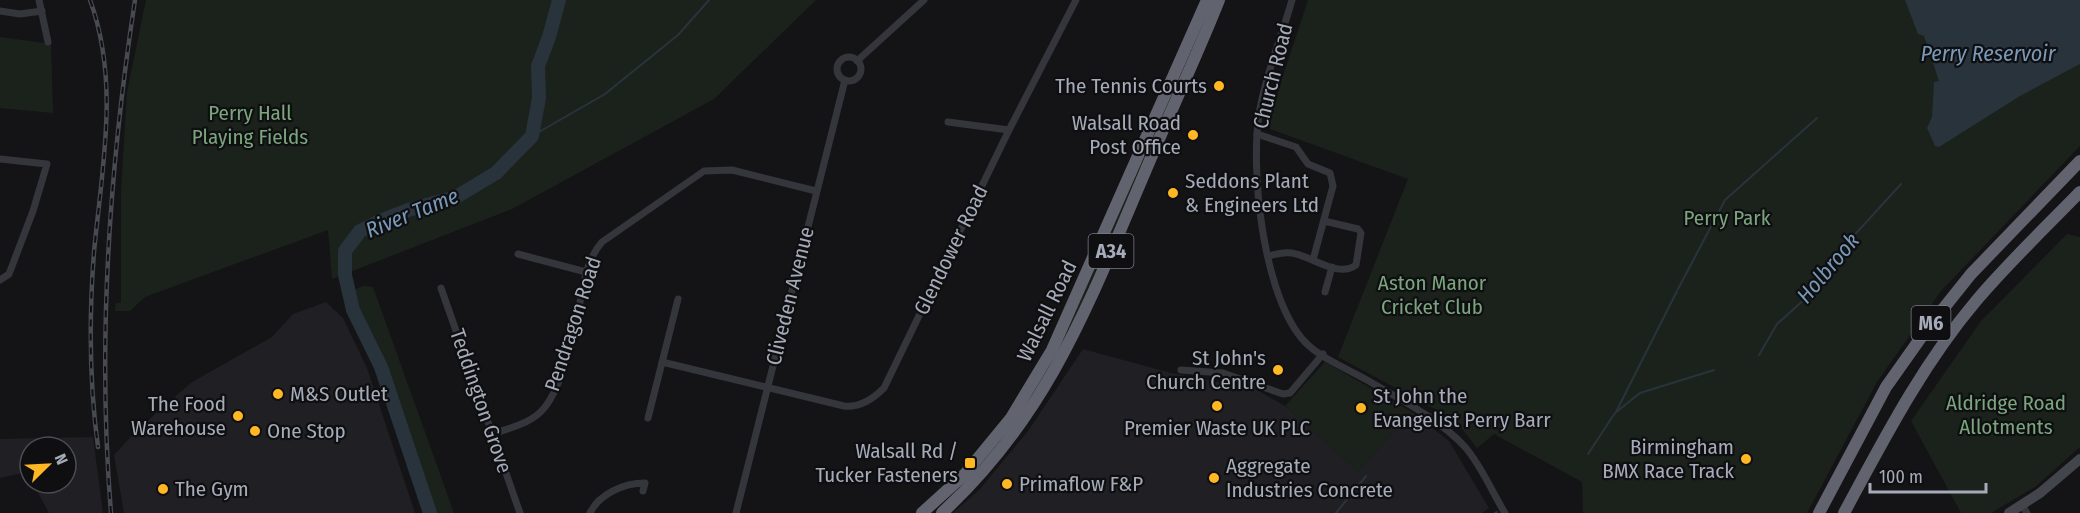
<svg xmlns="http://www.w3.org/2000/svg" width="2080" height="513" font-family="'Fira Sans Condensed',sans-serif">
	<rect width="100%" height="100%" fill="#141417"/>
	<g fill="#202024">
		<polygon points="326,302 343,318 367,368 415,513 124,513 114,455 138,429 192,382 272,337 293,314"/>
		<polygon points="1083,349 1171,373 1255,389 1285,406 1358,471 1412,412 1449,441 1489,508 1482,513 953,513 980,489 1028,431"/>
		<polygon points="93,437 103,513 49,513 33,483 66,483 66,447 30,447 30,477 27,472 0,478 0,439"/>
	</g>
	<g fill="#1a221b">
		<polygon points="146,0 816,0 714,99 512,209 332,279 328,230 145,297 130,311 115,311 116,303 121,303 121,191 127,92"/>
		<polygon points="1308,0 2080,0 2080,146 1941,291 1877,382 1807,513 1583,513 1582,482 1494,434 1477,448 1455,420 1338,357 1408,179 1270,129 1271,113"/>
		<polygon points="0,37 51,44 53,113 0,108"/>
		<polygon points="1140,162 1143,163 1054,366 1004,434 1057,349"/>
		<polygon points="2067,234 2080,237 2080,447 2035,487 1991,513 1961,513 1911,421 1981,321"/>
		<polygon points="363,286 373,287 454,513 434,513 396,393 359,311 354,290"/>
		<polygon points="1325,362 1412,412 1358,471 1285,406"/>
	</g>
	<polygon fill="#29333c" points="1905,0 2080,0 2080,64 2020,96 1939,147 1935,146 1927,128 1932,117 1934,82 1939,81 1924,36 1918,34"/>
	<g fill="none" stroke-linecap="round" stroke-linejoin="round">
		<g stroke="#29333c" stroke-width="2">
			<polyline points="532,136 605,94 678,35 709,0"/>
			<polyline points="1678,289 1725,200 1817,118"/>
			<polyline points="1759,355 1777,324 1806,298 1819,274 1901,184"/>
			<polyline points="1616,412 1677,291"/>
			<polyline points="1588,454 1615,413 1640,393 1714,370"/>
			<polyline points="1336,513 1366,476"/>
			<polyline points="1495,513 1497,512"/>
		</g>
		<polyline stroke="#29333c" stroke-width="14" points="430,513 381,367 353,310 345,275 345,251 360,231 380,221 408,210 456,197 496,173 532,136 539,98 538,66 549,37 559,0"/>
		<g stroke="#35363c" stroke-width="7">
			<polyline points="39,0 48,42"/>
			<path d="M1292,0C1282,36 1266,73 1260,109C1249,167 1263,298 1305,342C1320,358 1348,369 1367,380C1398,398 1441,420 1465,447C1481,465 1492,492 1505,513"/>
			<polyline points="0,11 20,14 42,11"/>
			<circle cx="849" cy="69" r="12"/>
			<polyline points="857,61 924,0"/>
			<polyline points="948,122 1009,130"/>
			<polyline points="1257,134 1296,147 1308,164 1330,173 1333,186 1313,260"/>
			<polyline points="0,159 47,164 33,211 9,274 0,280"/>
			<polyline points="518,254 586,272"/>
			<path d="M1268,256C1277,254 1286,251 1296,254C1314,258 1339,278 1356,265L1361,233L1358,229L1324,221"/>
			<polyline points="441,288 520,513"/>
			<polyline points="1325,292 1332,267"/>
			<path d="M662,362L844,406C860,408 873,399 884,388L1009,130L1076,0"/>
			<polyline points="1181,370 1223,373 1283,394 1290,393 1323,354"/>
			<polyline points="648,418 678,299"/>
			<path d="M492,434C510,428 533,423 545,407C565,381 575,325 582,293C585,275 589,257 602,242L704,171L732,170L816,191"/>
			<polyline points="2022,505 2027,513"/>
			<path d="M590,513C599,494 624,483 645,483L643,491"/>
			<polyline points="736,513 845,80"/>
		</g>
		<polyline stroke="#43454c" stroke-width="10" points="2009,513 2040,493 2080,459"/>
		<g stroke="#61646e" stroke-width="12">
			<polyline points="922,513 965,474 1011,418 1052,350 1207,0"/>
			<path d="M942,513C1049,414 1089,303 1145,172C1169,114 1196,58 1219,0"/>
			<polyline points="1819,513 1886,387 1927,329 1971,274 2080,161"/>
			<path d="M1844,513C1884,439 1922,365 1976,301C2008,263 2045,228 2080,192"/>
		</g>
		<defs>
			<g id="rail">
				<path d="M90,0C120,82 102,167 94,252C89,317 89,381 98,447"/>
				<path d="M111,513C97,342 109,170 135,0"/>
			</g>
		</defs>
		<use href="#rail" stroke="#484a51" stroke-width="4.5"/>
		<use href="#rail" stroke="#0f0f12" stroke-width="2" stroke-dasharray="7" stroke-linecap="butt"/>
	</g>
	<g fill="#ffb724" stroke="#0f0f12" stroke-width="2">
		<circle cx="1219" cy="86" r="6"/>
		<circle cx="1193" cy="135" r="6"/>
		<circle cx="1173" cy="193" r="6"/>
		<circle cx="1278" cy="370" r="6"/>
		<circle cx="278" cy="394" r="6"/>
		<circle cx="1217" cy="406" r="6"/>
		<circle cx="1361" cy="408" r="6"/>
		<circle cx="238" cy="416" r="6"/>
		<circle cx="255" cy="431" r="6"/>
		<circle cx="1746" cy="459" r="6"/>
		<rect x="964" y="457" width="12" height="12" rx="3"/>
		<circle cx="1214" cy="478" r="6"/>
		<circle cx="1007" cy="484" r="6"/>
		<circle cx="163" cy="489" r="6"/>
	</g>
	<g text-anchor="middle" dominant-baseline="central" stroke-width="4.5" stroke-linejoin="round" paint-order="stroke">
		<g fill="#0f0f12" stroke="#787c86" stroke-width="1.5">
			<rect x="1088.5" y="234" width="45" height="34" rx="4.5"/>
			<rect x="1911.5" y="306" width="39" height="34" rx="4.5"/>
		</g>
		<g font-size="20" font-weight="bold" fill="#a5abb8">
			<text x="1111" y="251">A34</text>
			<text x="1931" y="323">M6</text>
		</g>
		<g font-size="21" fill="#a5abb8" stroke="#0f0f12">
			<text transform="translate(1273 76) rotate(-76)">Church Road</text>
			<text transform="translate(951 250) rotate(-64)">Glendower Road</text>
			<text transform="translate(790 296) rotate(-76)">Cliveden Avenue</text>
			<text transform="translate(1047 311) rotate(-64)">Walsall Road</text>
			<text transform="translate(573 324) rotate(-72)">Pendragon Road</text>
			<text transform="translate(481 401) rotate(71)">Teddington Grove</text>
		</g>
		<g font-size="21" fill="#a5abb8" stroke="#0f0f12" text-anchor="start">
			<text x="1207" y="86" text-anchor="end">The Tennis Courts</text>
			<text x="1181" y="123" text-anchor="end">Walsall Road<tspan x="1181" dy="24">Post Office</tspan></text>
			<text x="1185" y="181">Seddons Plant<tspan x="1185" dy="24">&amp; Engineers Ltd</tspan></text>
			<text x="1266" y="358" text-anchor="end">St John's<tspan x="1266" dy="24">Church Centre</tspan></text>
			<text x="290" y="394">M&amp;S Outlet</text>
			<text x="1373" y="396">St John the<tspan x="1373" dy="24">Evangelist Perry Barr</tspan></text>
			<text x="226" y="404" text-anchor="end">The Food<tspan x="226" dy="24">Warehouse</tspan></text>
			<text x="1217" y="428" text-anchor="middle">Premier Waste UK PLC</text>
			<text x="267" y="431">One Stop</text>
			<text x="1734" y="447" text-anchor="end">Birmingham<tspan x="1734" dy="24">BMX Race Track</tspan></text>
			<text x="958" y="451" text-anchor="end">Walsall Rd /<tspan x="958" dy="24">Tucker Fasteners</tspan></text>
			<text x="1226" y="466">Aggregate<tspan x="1226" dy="24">Industries Concrete</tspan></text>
			<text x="1019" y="484">Primaflow F&amp;P</text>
			<text x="175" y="489">The Gym</text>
		</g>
		<g font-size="21" fill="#7aa57d" stroke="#0f0f12">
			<text x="250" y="113">Perry Hall<tspan x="250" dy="24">Playing Fields</tspan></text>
			<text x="1727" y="218">Perry Park</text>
			<text x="1432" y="283">Aston Manor<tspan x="1432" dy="24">Cricket Club</tspan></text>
			<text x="2006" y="403">Aldridge Road<tspan x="2006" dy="24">Allotments</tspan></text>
		</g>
		<g font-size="22" font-style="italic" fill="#7899b7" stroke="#0f0f12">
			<text x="1988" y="53">Perry Reservoir</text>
			<text transform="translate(412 213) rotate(-22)">River Tame</text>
			<text transform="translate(1828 268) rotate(-50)">Holbrook</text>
		</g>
	</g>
	<g transform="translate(48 465) rotate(66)"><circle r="28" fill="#0f0f12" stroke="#4b4d54" stroke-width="1.5"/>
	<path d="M0-4.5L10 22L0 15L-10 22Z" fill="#ffb724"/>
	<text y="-9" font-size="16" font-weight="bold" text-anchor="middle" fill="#a5abb8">N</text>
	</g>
	<path d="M1870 483v9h116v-9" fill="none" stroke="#a5abb8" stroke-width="3"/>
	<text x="1879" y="483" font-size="18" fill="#a5abb8" stroke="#0f0f12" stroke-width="4.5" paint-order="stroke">100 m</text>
</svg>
